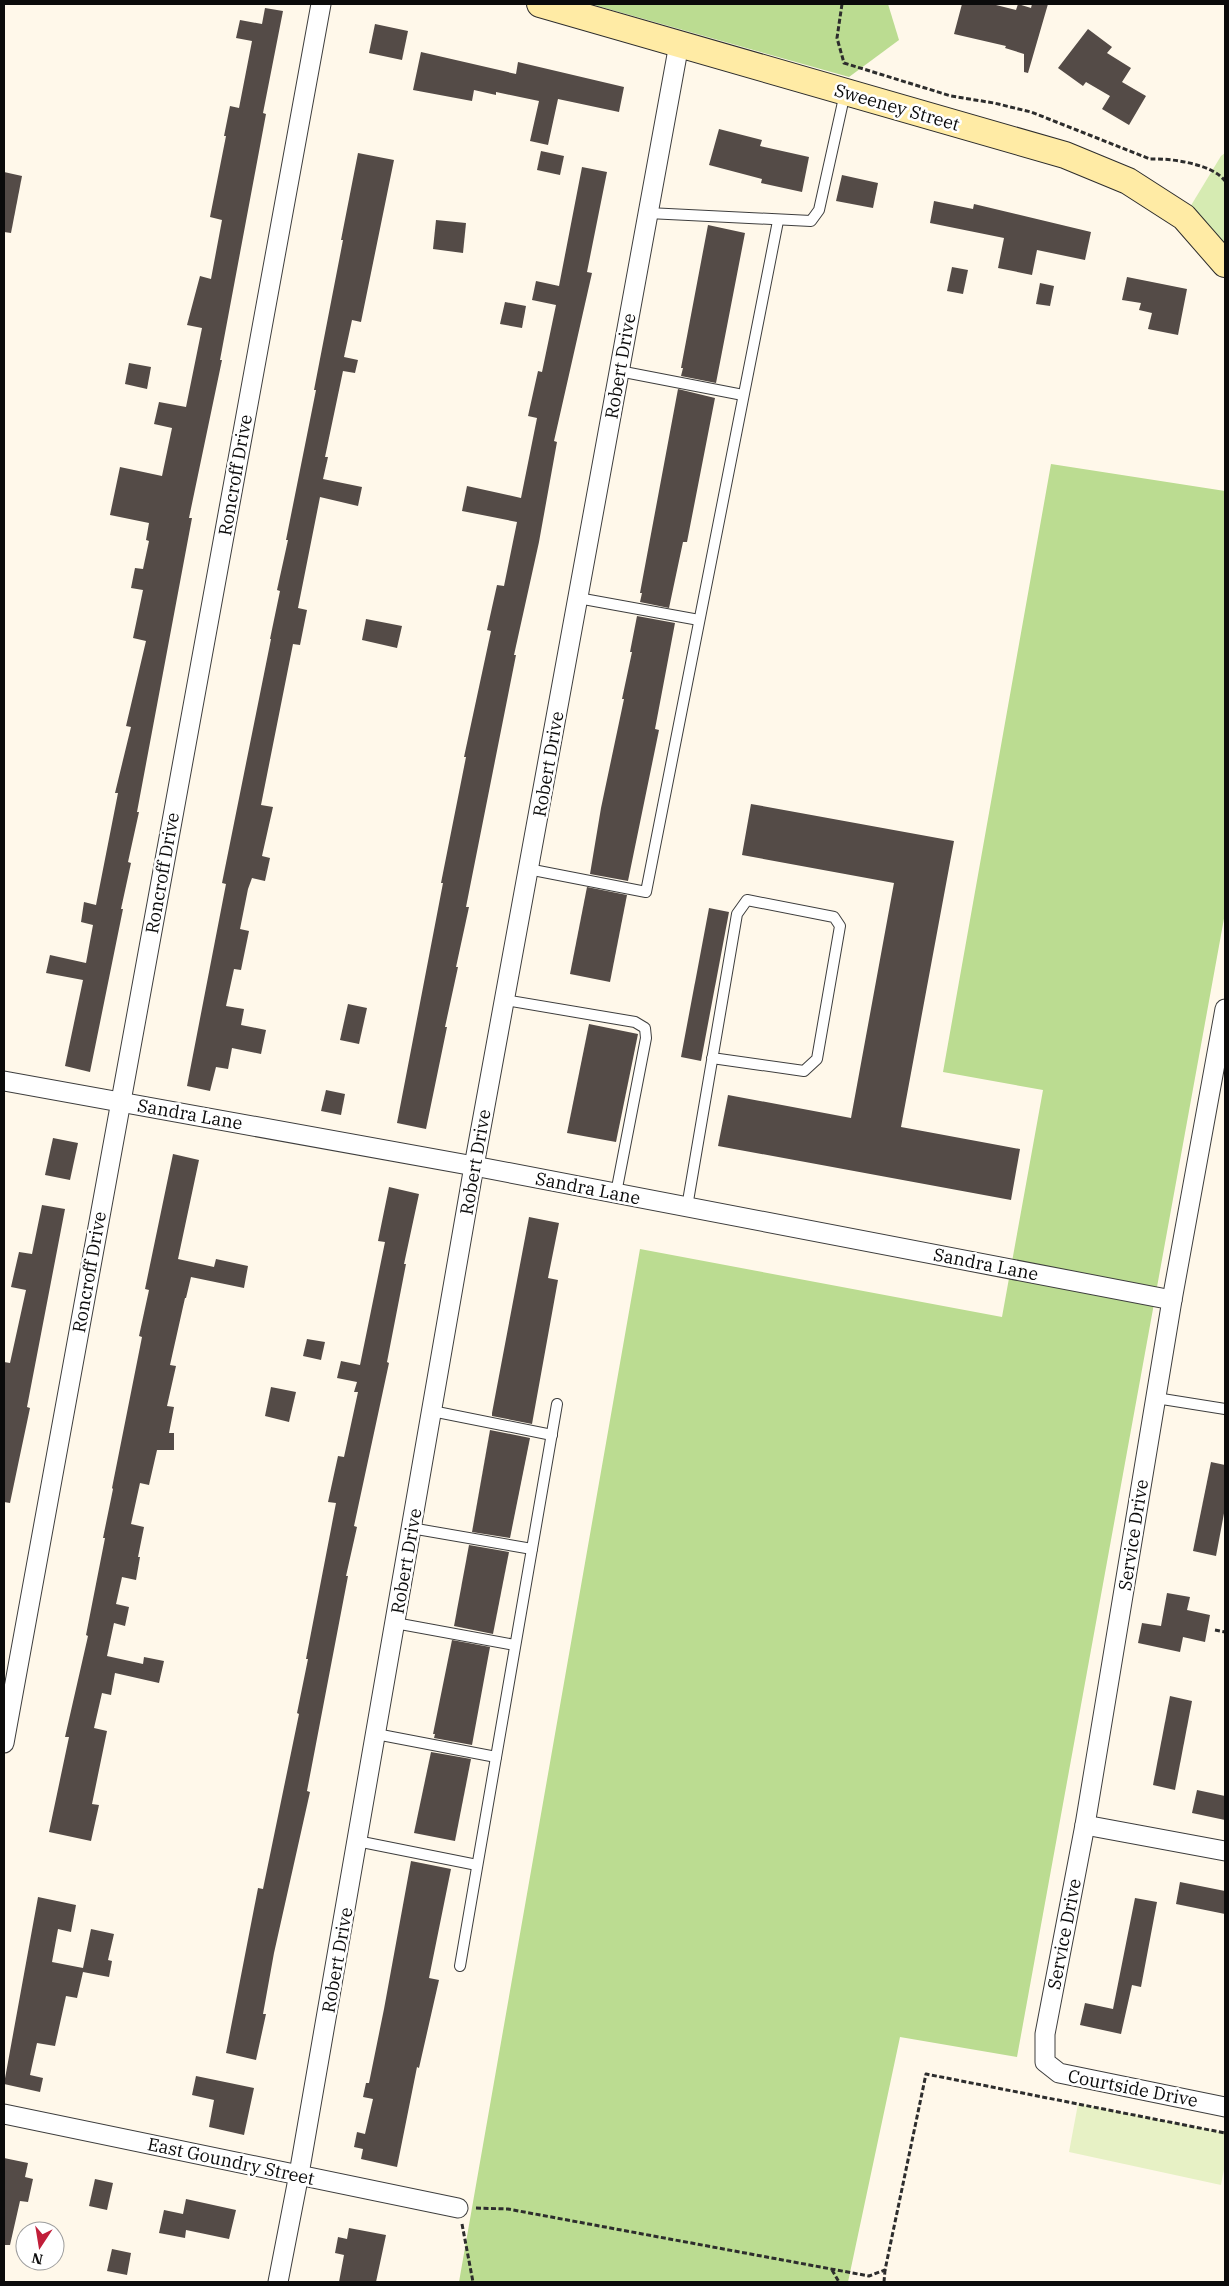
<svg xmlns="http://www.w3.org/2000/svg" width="1229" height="2286" font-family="'IBM Plex Serif',serif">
	<rect width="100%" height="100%" fill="#fff8ea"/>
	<polygon fill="#d6ebb2" points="1225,153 1225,264 1184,217 1221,156"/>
	<g fill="#bbdc91">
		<polygon points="591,4 888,4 899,40 849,77"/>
		<polygon points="1051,464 1225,491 1225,913 1017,2057 900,2037 848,2282 459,2282 640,1249 1002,1317 1043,1090 943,1072"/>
	</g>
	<polygon fill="#e7f1c5" points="1078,2104 1225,2133 1225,2164 1221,2185 1069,2152"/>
	<g fill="#544b47">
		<polygon points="962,4 992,4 1016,10 1018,4 1031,8 1032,4 1048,4 1028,73 1024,72 1024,54 1005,48 1006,46 954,34"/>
		<polygon points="265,8 283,11 263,113 266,114 220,360 222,360 189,518 192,518 137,812 139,812 128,862 131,863 121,909 123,909 90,1072 65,1066 83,980 46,973 50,955 86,963 93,925 81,922 84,902 96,905 118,793 115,793 131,727 126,726 146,641 133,638 143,590 131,588 135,568 143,569 149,541 146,540 149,523 110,515 120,467 162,476 172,428 154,424 159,402 186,407 202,328 187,325 200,276 211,279 222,220 210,217 226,136 224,136 230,106 239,108 252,41 236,38 240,20 262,24"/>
		<polygon points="375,24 408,31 402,60 369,53"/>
		<polygon points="1088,29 1112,47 1107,53 1131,68 1122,82 1146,96 1129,125 1102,109 1110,96 1086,82 1083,86 1058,68"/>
		<polygon points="421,52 516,74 518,62 624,87 619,112 558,99 548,145 530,141 539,101 496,92 496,95 474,90 472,101 413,90"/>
		<polygon points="719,129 762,140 760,146 809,157 802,192 761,183 762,179 709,165"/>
		<polygon points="541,151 564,156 560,175 537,170"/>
		<polygon points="358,153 394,160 361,322 352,320 344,357 358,360 355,373 343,371 325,457 328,457 323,479 362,487 358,506 320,497 298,608 307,610 300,645 293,644 261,805 273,807 262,856 270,858 265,881 252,878 248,889 240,929 249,931 241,970 234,969 226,1006 244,1009 241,1025 266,1030 261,1054 232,1048 228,1069 216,1067 210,1091 187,1086 226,884 222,883 271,639 270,639 280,591 277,590 288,540 286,540 316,390 314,390 343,240 341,240"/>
		<polygon points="582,167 607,172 587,272 592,273 554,441 557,442 539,542 514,655 516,655 466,907 469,907 456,967 458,967 445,1027 447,1027 426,1129 397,1123 443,883 441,883 466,757 464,757 491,631 487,630 497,585 504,586 517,522 462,511 467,486 521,498 537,418 528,416 538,371 542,372 556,305 532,300 536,281 559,286"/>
		<polygon points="4,172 22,176 11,233 4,232"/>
		<polygon points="842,175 878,183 873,208 836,201"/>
		<polygon points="934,201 973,209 974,204 1091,232 1085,260 1037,250 1032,275 998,268 1004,238 930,223"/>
		<polygon points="436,220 466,223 463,253 433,249"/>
		<polygon points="708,225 745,233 716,383 681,376 683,368 681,368"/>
		<polygon points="952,267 968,270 963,294 947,291"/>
		<polygon points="1127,277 1187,289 1178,335 1148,329 1152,313 1139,310 1141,303 1122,300"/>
		<polygon points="1040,283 1054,286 1050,306 1036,304"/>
		<polygon points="505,302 526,306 522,328 500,324"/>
		<polygon points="129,363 151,367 147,389 125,384"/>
		<polygon points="678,389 715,398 687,542 683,542 669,608 640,602 642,593 640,593"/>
		<polygon points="637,616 675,623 655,729 659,730 628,881 590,874 601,808 624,699 622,699 632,652 630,652"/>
		<polygon points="366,619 402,626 397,648 362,640"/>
		<polygon points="751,804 954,841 901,1127 1020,1149 1011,1200 718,1146 728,1095 851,1118 894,883 742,855"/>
		<polygon points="587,887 627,895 610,982 570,974"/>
		<polygon points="709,908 729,912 701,1061 681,1057"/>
		<polygon points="348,1004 367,1008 359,1044 340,1040"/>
		<polygon points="589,1024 638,1034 616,1142 567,1133"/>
		<polygon points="326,1090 345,1094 341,1115 321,1111"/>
		<polygon points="53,1138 78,1143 70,1180 45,1175"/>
		<polygon points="173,1154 199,1160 178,1259 214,1267 216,1259 248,1266 244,1288 191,1277 186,1298 185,1298 170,1365 176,1366 167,1406 174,1407 169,1433 174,1433 174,1450 157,1450 149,1485 140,1483 131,1524 144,1527 138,1557 140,1557 136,1580 122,1577 116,1604 129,1607 125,1626 114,1623 107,1656 143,1664 144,1657 164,1661 159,1683 115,1673 111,1695 102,1693 94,1728 107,1731 92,1804 99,1805 91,1841 49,1832 69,1737 65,1737 88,1636 86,1635 105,1538 103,1538 113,1489 112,1488 142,1337 139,1336 149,1290 145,1289"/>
		<polygon points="389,1187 419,1194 404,1264 406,1264 387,1362 389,1363 354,1526 357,1527 346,1576 348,1576 307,1791 310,1792 274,1953 263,2014 266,2014 256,2060 226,2053 258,1888 263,1889 299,1714 297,1713 308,1659 306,1659 336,1503 328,1502 338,1456 344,1457 358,1392 354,1392 357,1382 337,1378 341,1361 360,1365 385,1242 378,1241"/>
		<polygon points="42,1205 65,1209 27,1407 30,1408 19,1460 10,1503 4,1502 4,1362 10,1363 26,1290 11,1287 19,1252 32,1254"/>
		<polygon points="529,1217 559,1223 548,1278 558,1280 532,1424 492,1416 492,1413"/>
		<polygon points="307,1339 325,1342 321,1360 303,1356"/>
		<polygon points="271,1387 296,1392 289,1422 265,1416"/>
		<polygon points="490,1430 530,1438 510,1538 472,1532"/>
		<polygon points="1211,1462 1225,1465 1225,1508 1216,1556 1193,1551"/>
		<polygon points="469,1545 509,1552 493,1634 454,1626"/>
		<polygon points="1167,1593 1190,1597 1187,1610 1210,1615 1205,1642 1183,1637 1180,1652 1138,1643 1142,1623 1161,1626"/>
		<polygon points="452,1640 490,1647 472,1745 434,1738 435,1734 433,1734"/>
		<polygon points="1170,1696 1192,1701 1175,1790 1153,1785"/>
		<polygon points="431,1752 471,1759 455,1841 414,1833"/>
		<polygon points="1197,1790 1225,1796 1225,1820 1192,1813"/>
		<polygon points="411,1861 451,1869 429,1978 439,1980 419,2068 417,2067 397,2167 361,2159 363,2149 354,2147 357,2132 365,2134 373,2099 363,2097 366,2083 369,2083 384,2009"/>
		<polygon points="1180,1882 1225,1891 1225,1914 1176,1904"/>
		<polygon points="38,1897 76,1905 71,1932 58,1929 52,1962 83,1968 91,1929 114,1934 108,1960 112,1961 109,1977 83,1972 77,1998 66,1996 55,2046 37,2043 30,2075 43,2078 40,2092 4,2084"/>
		<polygon points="1135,1898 1157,1902 1141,1987 1132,1985 1121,2034 1080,2025 1085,2003 1113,2009"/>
		<polygon points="196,2076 254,2088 244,2135 209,2127 214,2100 192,2095"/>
		<polygon points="4,2158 28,2163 25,2177 33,2179 28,2202 20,2201 10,2245 4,2245"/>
		<polygon points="95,2179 113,2183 107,2210 89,2206"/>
		<polygon points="186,2199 236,2210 229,2239 186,2230 185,2238 159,2233 164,2210 183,2214"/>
		<polygon points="349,2228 386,2235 376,2282 339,2282 344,2255 335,2253 338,2237 347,2239"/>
		<polygon points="112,2249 131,2253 127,2275 107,2271"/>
	</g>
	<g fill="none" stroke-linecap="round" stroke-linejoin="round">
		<defs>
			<g id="lane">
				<polyline points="648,213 811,221 819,210 845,93"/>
				<polyline points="619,371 743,395"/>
				<polyline points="578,598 699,620"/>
				<polyline points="528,869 646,892 778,221"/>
				<polyline points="505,1000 635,1022 645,1028 646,1038 616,1193"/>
				<polyline points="687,1207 737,914 747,900 834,917 840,926 817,1059 804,1071 712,1058"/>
				<polyline points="1156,1398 1225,1409"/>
				<polyline points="432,1411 552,1435"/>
				<polyline points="411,1528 532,1549"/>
				<polyline points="395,1623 515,1645"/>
				<polyline points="376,1734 496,1757"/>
				<polyline points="357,1841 477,1865"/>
				<polyline points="460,1966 557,1404"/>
			</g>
			<g id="street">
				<polyline points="1225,1009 1172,1300 1085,1825 1045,2034 1045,2062 1059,2073 1225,2107"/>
				<polyline points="4,1081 474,1166 1172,1300"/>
				<polyline points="4,1743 321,4"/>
				<polyline points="1085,1825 1225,1851"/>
				<polyline points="4,2114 458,2208"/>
				<polyline points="278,2282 299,2174 474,1166 679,44"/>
			</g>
			<polyline id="secondary" points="540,4 1065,155 1128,181 1184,217 1225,264"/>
		</defs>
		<use href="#lane" stroke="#3e3e3e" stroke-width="12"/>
		<use href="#street" stroke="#3e3e3e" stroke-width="21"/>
		<use href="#secondary" stroke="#2d2d2d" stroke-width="28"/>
		<g stroke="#2d2d2d" stroke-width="3" stroke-dasharray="5 2.5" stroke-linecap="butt">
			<path d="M842,4L837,38L844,63L951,96L994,103L1031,112L1150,159C1170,158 1213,164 1225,181"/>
			<polyline points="1215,1630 1225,1632"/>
			<polyline points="476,2208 508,2209 869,2276 885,2270 926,2074 1225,2133"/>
			<polyline points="462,2224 473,2282"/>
			<polyline points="832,2270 839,2282"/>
			<polyline points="884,2282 885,2270"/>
		</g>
		<use href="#lane" stroke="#fff" stroke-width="10"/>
		<use href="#street" stroke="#fff" stroke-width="19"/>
		<use href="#secondary" stroke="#ffeba5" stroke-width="26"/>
	</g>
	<g text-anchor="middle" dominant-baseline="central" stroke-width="5" stroke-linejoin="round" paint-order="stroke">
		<g font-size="18" fill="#0b0b0b" stroke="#fff">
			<text transform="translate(897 107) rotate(16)">Sweeney Street</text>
			<text transform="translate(620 366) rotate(-80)">Robert Drive</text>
			<text transform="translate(235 475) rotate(-80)">Roncroff Drive</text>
			<text transform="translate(548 764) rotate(-80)">Robert Drive</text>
			<text transform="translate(162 873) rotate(-80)">Roncroff Drive</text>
			<text transform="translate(190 1114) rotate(10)">Sandra Lane</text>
			<text transform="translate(475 1162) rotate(-80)">Robert Drive</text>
			<text transform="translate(588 1188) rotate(11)">Sandra Lane</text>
			<text transform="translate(986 1264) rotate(11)">Sandra Lane</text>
			<text transform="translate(89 1272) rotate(-80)">Roncroff Drive</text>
			<text transform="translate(1133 1535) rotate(-81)">Service Drive</text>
			<text transform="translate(406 1561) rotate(-80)">Robert Drive</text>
			<text transform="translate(1064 1934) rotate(-79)">Service Drive</text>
			<text transform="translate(337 1960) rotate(-80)">Robert Drive</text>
			<text transform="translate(1133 2088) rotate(11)">Courtside Drive</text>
			<text transform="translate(231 2161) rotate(12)">East Goundry Street</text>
		</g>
	</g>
	<rect width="1229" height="2286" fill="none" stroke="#0b0b0b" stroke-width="10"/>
	<g transform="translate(40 2246) rotate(192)"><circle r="24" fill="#ffffff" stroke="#9d9d9d"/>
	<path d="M0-4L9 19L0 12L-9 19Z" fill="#c11e39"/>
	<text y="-8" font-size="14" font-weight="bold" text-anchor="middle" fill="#0b0b0b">N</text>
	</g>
</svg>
